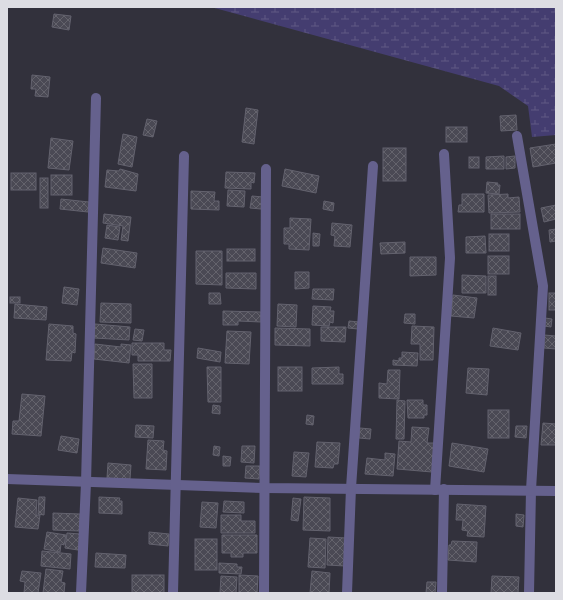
<svg xmlns="http://www.w3.org/2000/svg" width="563" height="600" font-family="'Space Grotesk',sans-serif">
	<defs>
		<pattern id="wetland-marsh" width="20" height="14" patternUnits="userSpaceOnUse"><rect width="20" height="14" fill="#443d70"/><path d="M1 5h8M5 5V1M11 12h8M15 12V8" fill="none" stroke="#5f5984"/></pattern>
		<pattern id="building-cross-hatch" width="8" height="8" patternUnits="userSpaceOnUse"><rect width="8" height="8" fill="#4a4954"/><path d="M0 0l8 8M0 8l8-8" fill="none" stroke="#64636c"/></pattern>
	</defs>
	<rect width="100%" height="100%" fill="#32313c"/>
	<polygon fill="url(#wetland-marsh)" points="211,7 556,7 556,135 532,137 528,106 499,86"/>
	<g fill="url(#building-cross-hatch)" stroke="#63626e">
		<polygon points="54,14 71,16 69,30 52,27"/>
		<polygon points="32,75 50,77 48,97 35,96 36,89 31,89"/>
		<polygon points="246,108 258,110 254,144 242,142"/>
		<polygon points="516,115 517,130 501,131 500,116"/>
		<polygon points="147,119 157,121 153,137 143,135"/>
		<rect x="446" y="127" width="21" height="15"/>
		<polygon points="123,134 137,137 132,167 118,164"/>
		<polygon points="51,138 73,141 69,170 48,168"/>
		<polygon points="556,144 556,163 533,167 530,148"/>
		<rect x="383" y="148" width="23" height="33"/>
		<polygon points="504,156 504,169 486,169 486,157"/>
		<polygon points="515,156 515,168 506,169 506,157"/>
		<rect x="469" y="157" width="10" height="11"/>
		<polygon points="120,169 138,174 136,191 105,187 107,170 119,171"/>
		<polygon points="285,169 319,176 316,193 282,186"/>
		<polygon points="226,172 255,173 254,183 251,182 251,189 225,188"/>
		<rect x="11" y="173" width="25" height="17"/>
		<rect x="51" y="175" width="21" height="20"/>
		<rect x="40" y="178" width="8" height="30"/>
		<polygon points="487,182 498,183 497,185 500,185 499,194 486,193"/>
		<polygon points="228,190 245,191 244,207 227,206"/>
		<polygon points="191,191 215,192 214,201 219,201 219,210 191,209"/>
		<polygon points="462,194 484,194 484,212 458,212 459,205 462,205"/>
		<polygon points="508,194 508,198 519,197 520,212 489,213 488,195"/>
		<polygon points="252,196 263,197 261,209 250,208"/>
		<polygon points="61,199 89,202 88,212 60,209"/>
		<polygon points="324,201 334,203 333,211 323,209"/>
		<polygon points="556,205 556,219 544,222 541,208"/>
		<polygon points="104,214 131,217 128,241 121,240 123,226 103,223"/>
		<rect x="491" y="214" width="29" height="15"/>
		<polygon points="290,218 311,219 309,250 289,249 289,244 284,244 284,228 290,228"/>
		<polygon points="332,223 352,225 350,247 334,246 335,236 331,235"/>
		<polygon points="107,225 120,227 118,240 105,238"/>
		<polygon points="556,229 556,241 550,242 549,230"/>
		<polygon points="313,233 320,234 319,246 313,246"/>
		<rect x="489" y="234" width="20" height="17"/>
		<polygon points="485,236 486,253 466,253 466,237"/>
		<polygon points="405,242 405,253 381,254 380,243"/>
		<polygon points="103,248 137,253 135,268 101,263"/>
		<rect x="227" y="249" width="28" height="12"/>
		<polygon points="196,251 222,251 222,285 196,284"/>
		<rect x="488" y="256" width="21" height="18"/>
		<polygon points="410,257 436,257 436,275 410,276"/>
		<polygon points="295,272 309,272 309,288 295,289"/>
		<polygon points="226,273 256,273 256,289 226,288"/>
		<polygon points="462,275 486,276 486,293 462,293"/>
		<rect x="488" y="276" width="8" height="19"/>
		<polygon points="64,287 79,289 77,305 62,303"/>
		<polygon points="313,289 334,289 333,300 312,299"/>
		<polygon points="209,293 220,293 221,304 209,304"/>
		<rect x="549" y="293" width="7" height="17"/>
		<polygon points="453,295 477,298 474,318 451,316"/>
		<rect x="10" y="297" width="10" height="6"/>
		<polygon points="101,303 131,304 131,323 100,322"/>
		<polygon points="15,304 47,307 46,320 14,318"/>
		<polygon points="278,304 297,305 296,327 277,326"/>
		<polygon points="313,306 331,307 330,311 334,311 333,323 330,322 329,326 312,325"/>
		<polygon points="223,311 261,312 261,322 238,321 238,325 223,325"/>
		<polygon points="405,314 415,314 415,324 404,323"/>
		<polygon points="545,318 552,319 551,327 544,326"/>
		<polygon points="349,321 359,322 358,329 348,328"/>
		<polygon points="49,324 73,326 73,333 76,334 75,353 72,352 71,361 46,360"/>
		<polygon points="95,324 130,327 129,340 94,338"/>
		<polygon points="412,326 434,327 433,360 420,360 420,344 411,344"/>
		<polygon points="321,327 346,327 345,342 321,341"/>
		<polygon points="275,328 310,329 310,346 275,345"/>
		<polygon points="493,328 521,333 518,350 490,346"/>
		<polygon points="135,329 144,330 142,341 133,340"/>
		<polygon points="227,331 251,332 249,364 225,363"/>
		<polygon points="544,335 556,336 556,349 544,348"/>
		<polygon points="132,343 164,343 164,350 171,350 170,361 138,361 138,355 132,355"/>
		<polygon points="95,344 121,347 121,344 131,345 129,363 94,359"/>
		<polygon points="198,348 221,352 220,362 197,358"/>
		<polygon points="402,352 418,353 417,366 393,365 393,360 399,361 399,358 402,358"/>
		<polygon points="133,364 152,364 152,398 134,398"/>
		<polygon points="207,367 221,367 221,402 208,402"/>
		<rect x="278" y="367" width="24" height="24"/>
		<polygon points="339,367 339,374 343,374 343,384 312,384 312,368"/>
		<polygon points="468,368 489,369 487,395 466,393"/>
		<polygon points="388,370 400,370 399,399 379,398 379,383 387,384"/>
		<polygon points="22,394 45,396 41,436 12,434 13,421 19,421"/>
		<polygon points="397,400 405,401 404,439 396,439"/>
		<polygon points="407,400 423,400 423,405 427,405 427,415 424,415 424,418 408,418"/>
		<polygon points="213,405 220,406 220,414 212,413"/>
		<rect x="488" y="410" width="21" height="28"/>
		<polygon points="307,415 314,416 313,425 306,424"/>
		<polygon points="543,423 556,424 556,445 541,445"/>
		<polygon points="136,425 154,426 153,438 135,437"/>
		<polygon points="516,426 527,426 526,438 515,437"/>
		<polygon points="412,427 429,428 427,443 434,443 432,472 397,469 399,441 411,442"/>
		<polygon points="360,428 371,429 370,439 359,438"/>
		<polygon points="61,436 79,439 77,453 58,450"/>
		<polygon points="148,440 164,441 163,450 167,451 166,470 146,469"/>
		<polygon points="317,442 340,443 338,464 334,464 333,468 315,467"/>
		<polygon points="452,443 488,449 484,472 449,466"/>
		<polygon points="214,446 220,447 219,456 213,455"/>
		<polygon points="242,446 255,446 254,463 241,462"/>
		<polygon points="294,452 309,453 306,477 292,476"/>
		<polygon points="385,453 395,454 393,476 365,474 367,458 385,460"/>
		<polygon points="223,456 231,457 230,466 223,466"/>
		<polygon points="108,463 131,465 130,479 107,478"/>
		<polygon points="246,466 260,466 259,479 245,478"/>
		<polygon points="39,497 45,497 44,515 38,514"/>
		<polygon points="99,497 120,498 119,501 122,501 122,514 99,513"/>
		<polygon points="304,497 330,498 330,531 303,530"/>
		<polygon points="18,498 37,500 36,515 40,515 38,529 15,527"/>
		<polygon points="293,498 301,499 298,521 291,520"/>
		<polygon points="224,501 244,502 244,513 223,512"/>
		<polygon points="202,502 218,503 216,528 200,527"/>
		<polygon points="457,504 486,506 484,537 467,536 468,531 462,530 463,520 456,520"/>
		<polygon points="53,513 80,514 79,531 53,530"/>
		<polygon points="516,514 524,515 523,527 516,526"/>
		<polygon points="221,515 241,515 241,521 255,521 255,533 221,533"/>
		<polygon points="47,532 66,535 64,545 61,544 60,552 44,549"/>
		<polygon points="149,532 169,534 168,546 149,544"/>
		<polygon points="67,533 80,534 78,550 65,548"/>
		<polygon points="222,535 257,535 257,553 243,553 243,557 231,557 231,553 222,553"/>
		<polygon points="328,537 346,538 345,566 327,565"/>
		<polygon points="310,538 326,539 325,568 308,567"/>
		<rect x="195" y="539" width="22" height="31"/>
		<polygon points="452,541 477,542 476,562 448,560 449,545 451,545"/>
		<polygon points="42,551 71,554 70,569 41,566"/>
		<polygon points="96,553 126,555 125,568 95,567"/>
		<polygon points="219,563 237,564 237,567 242,567 241,574 219,573"/>
		<polygon points="46,569 63,571 61,582 65,583 64,593 43,593"/>
		<polygon points="22,571 41,573 38,593 24,593 25,582 20,581"/>
		<polygon points="312,571 330,573 329,593 310,593"/>
		<rect x="132" y="575" width="32" height="18"/>
		<polygon points="239,575 258,576 257,593 239,593"/>
		<polygon points="221,576 237,577 236,593 220,593"/>
		<polygon points="492,576 519,577 518,593 491,593"/>
		<polygon points="427,582 436,582 435,593 426,593"/>
	</g>
	<g fill="none" stroke-linecap="round" stroke-linejoin="round">
		<g stroke="#65618d" stroke-width="10">
			<polyline points="517,136 543,286 531,490 529,593"/>
			<polyline points="7,479 264,488 556,491"/>
			<polyline points="435,490 450,258 444,154"/>
			<polyline points="81,593 86,483 96,98"/>
			<polyline points="173,593 184,156"/>
			<polyline points="264,593 266,169"/>
			<polyline points="347,593 351,488 373,166"/>
			<polyline points="442,593 444,489"/>
		</g>
	</g>
	<rect width="563" height="600" fill="none" stroke="#dddde3" stroke-width="16"/>
</svg>
